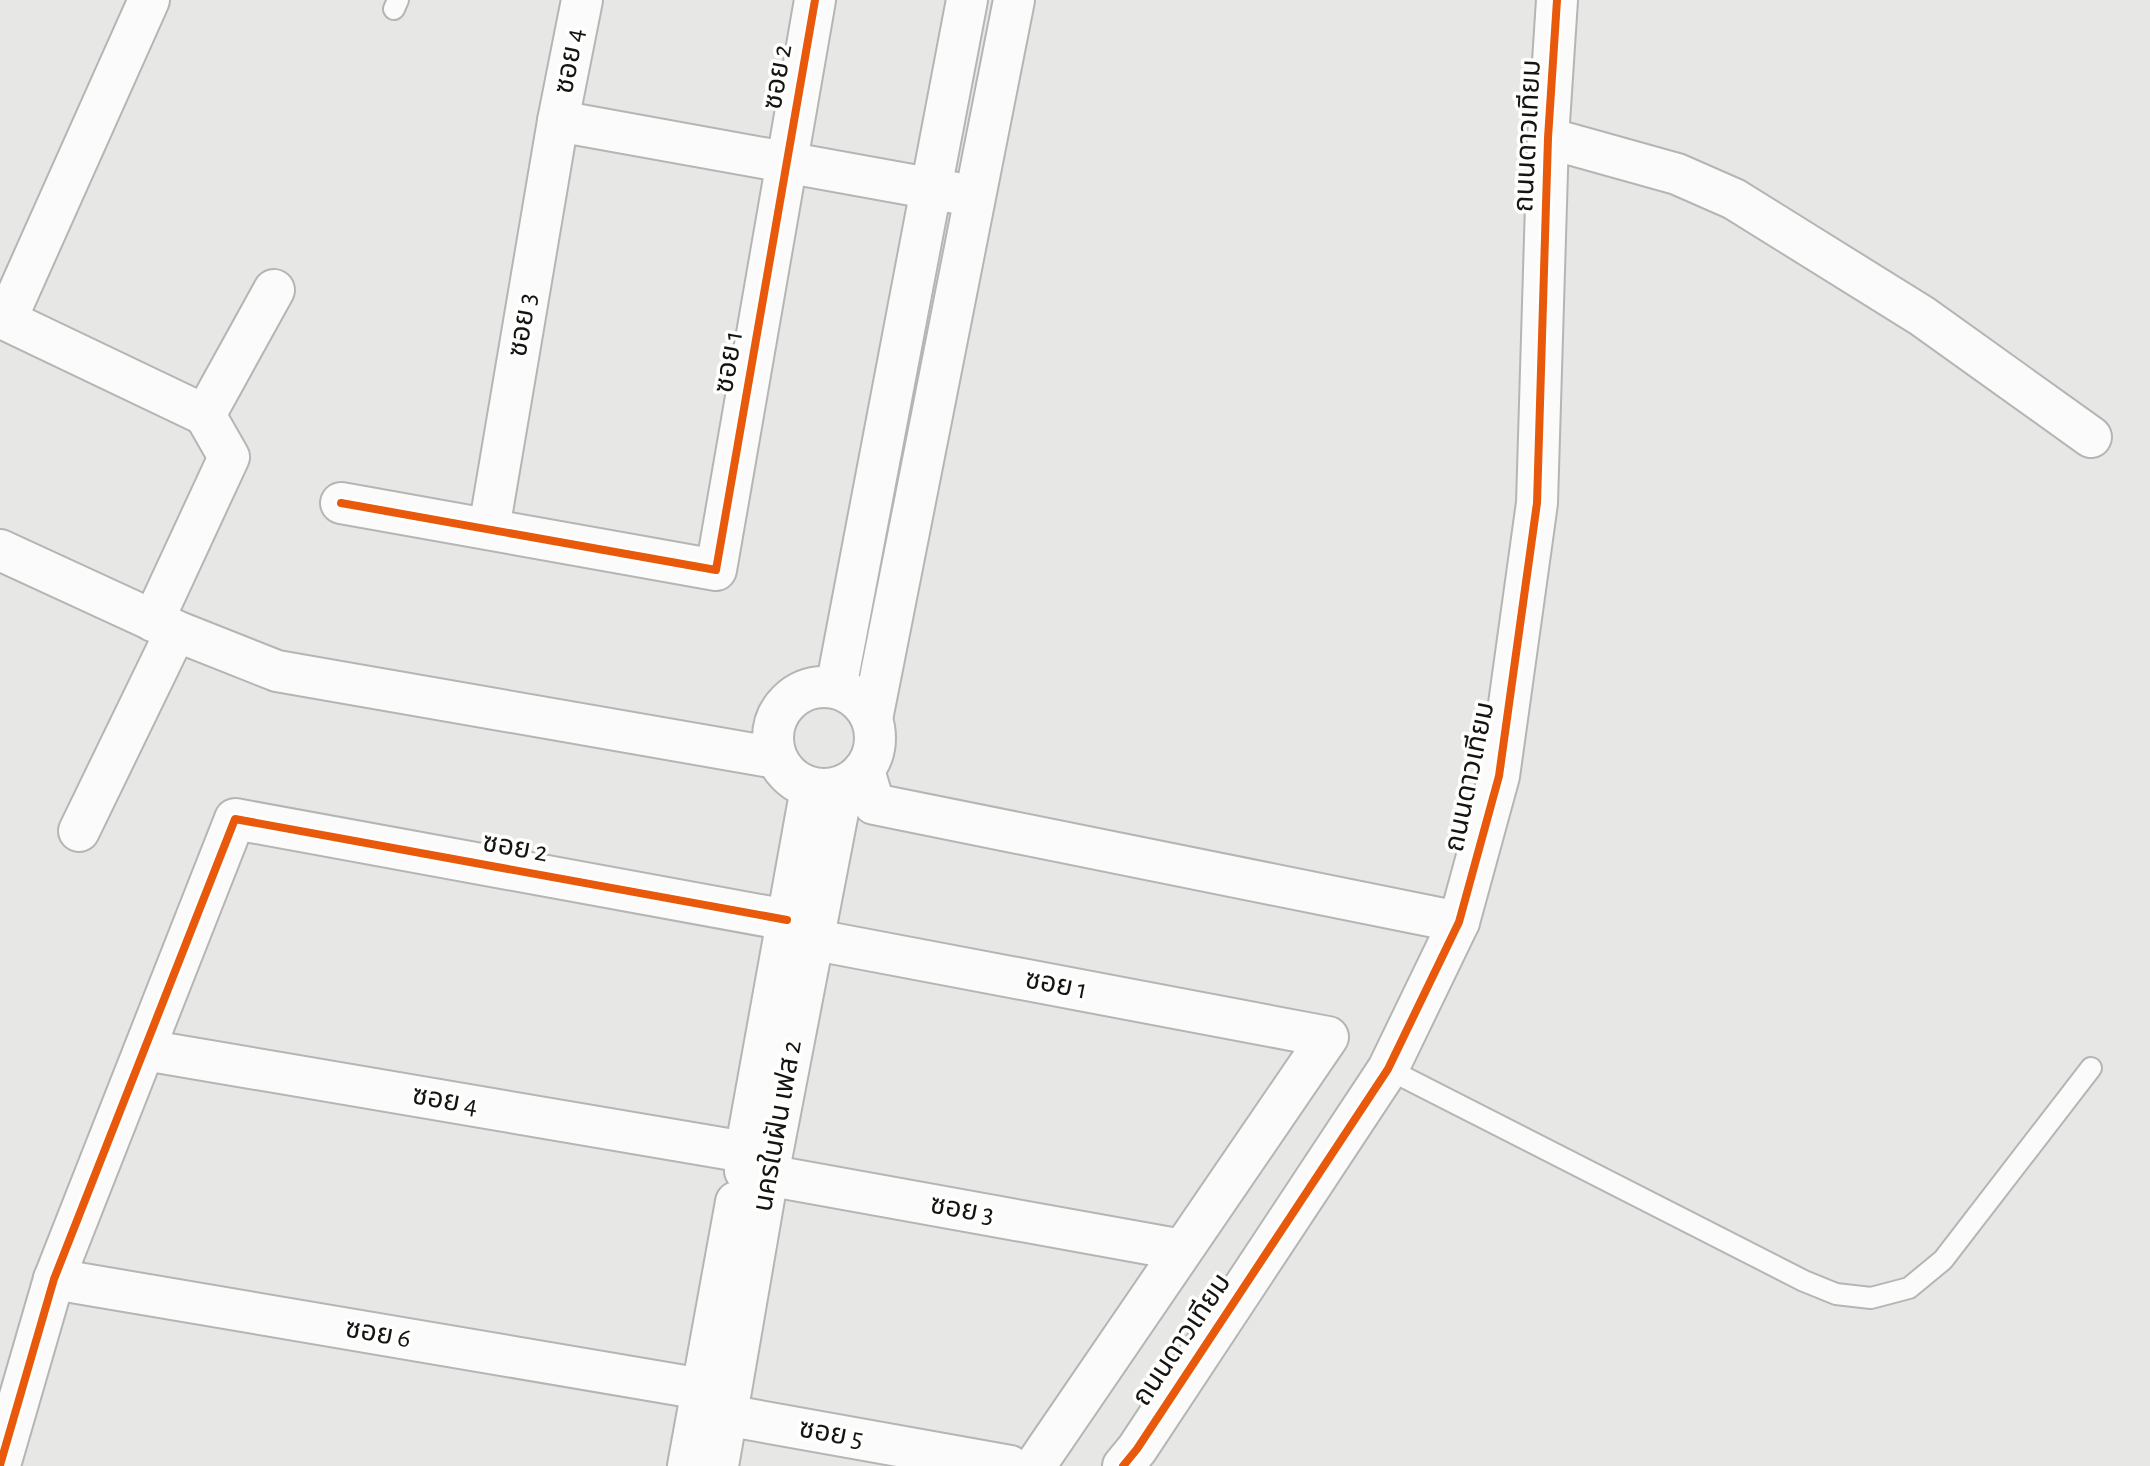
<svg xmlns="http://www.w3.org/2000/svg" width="2150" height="1466" font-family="'Alegreya Sans','Noto Sans Thai',sans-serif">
	<rect width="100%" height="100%" fill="#e7e7e6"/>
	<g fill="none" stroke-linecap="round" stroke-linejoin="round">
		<defs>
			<g id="service">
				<polyline points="394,9 398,0"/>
				<polyline points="1388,1069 1804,1281 1836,1294 1871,1298 1909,1288 1943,1260 2091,1068"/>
			</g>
			<g id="minor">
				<polyline points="149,0 6,320 205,415"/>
				<polyline points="558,121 956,193"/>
				<polyline points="1548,138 1677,174 1734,199 1922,316 2091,437"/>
				<polyline points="341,503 716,570 815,0"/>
				<polyline points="489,529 558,121 582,0"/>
				<polyline points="0,550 176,631 277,671 776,758"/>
				<polyline points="153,621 229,457 205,415 274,290"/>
				<circle cx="824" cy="738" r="51"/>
				<polyline points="836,688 967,0"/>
				<polyline points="872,719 1014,0"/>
				<polyline points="864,770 874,804 1459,922"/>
				<polyline points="79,831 176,631"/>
				<polyline points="784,934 1328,1037 1035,1466"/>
				<polyline points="145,1050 745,1152"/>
				<polyline points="749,1131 811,788"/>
				<polyline points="745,1171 1182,1250"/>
				<polyline points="54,1279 702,1389"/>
				<polyline points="703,1411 1010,1466"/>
				<polyline points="0,1465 54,1279 235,819 787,920"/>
				<polyline points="688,1466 736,1202"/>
				<polyline points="718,1466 768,1175 843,786"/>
				<polyline points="1123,1466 1137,1449 1388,1069 1459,922 1499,776 1537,503 1548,138 1557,0"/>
			</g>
		</defs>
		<use href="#service" stroke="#b5b5b4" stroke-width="24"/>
		<use href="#minor" stroke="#b5b5b4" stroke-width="44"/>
		<use href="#service" stroke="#fbfbfb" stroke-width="20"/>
		<use href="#minor" stroke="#fbfbfb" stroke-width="40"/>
		<defs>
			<g id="cycleway">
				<polyline points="341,503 716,570 815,0"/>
				<polyline points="0,1465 54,1279 235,819 787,920"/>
				<polyline points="1123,1466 1137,1449 1388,1069 1459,922 1499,776 1537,503 1548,138 1557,0"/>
			</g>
		</defs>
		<use href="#cycleway" stroke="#fffffe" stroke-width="13"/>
		<use href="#cycleway" stroke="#e8590c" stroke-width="8"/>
	</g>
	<g text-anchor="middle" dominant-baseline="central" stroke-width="7" stroke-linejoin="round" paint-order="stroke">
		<g font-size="28" fill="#141413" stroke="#fffffe">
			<text transform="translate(570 61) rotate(-79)">ซอย 4</text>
			<text transform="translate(778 77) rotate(-80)">ซอย 2</text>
			<text transform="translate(1528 136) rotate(-87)">ถนนดาวเทียม</text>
			<text transform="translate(523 325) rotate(-80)">ซอย 3</text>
			<text transform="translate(729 362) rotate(-80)">ซอย 1</text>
			<text transform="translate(1470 777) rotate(-78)">ถนนดาวเทียม</text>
			<text transform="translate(515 848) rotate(10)">ซอย 2</text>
			<text transform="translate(1056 985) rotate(11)">ซอย 1</text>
			<text transform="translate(445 1101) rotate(10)">ซอย 4</text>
			<text transform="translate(778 1126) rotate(-80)">นครในฝัน เฟส 2</text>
			<text transform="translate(962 1210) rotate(10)">ซอย 3</text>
			<text transform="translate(378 1334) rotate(10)">ซอย 6</text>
			<text transform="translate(1182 1340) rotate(-56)">ถนนดาวเทียม</text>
			<text transform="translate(831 1434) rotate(10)">ซอย 5</text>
		</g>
	</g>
</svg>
